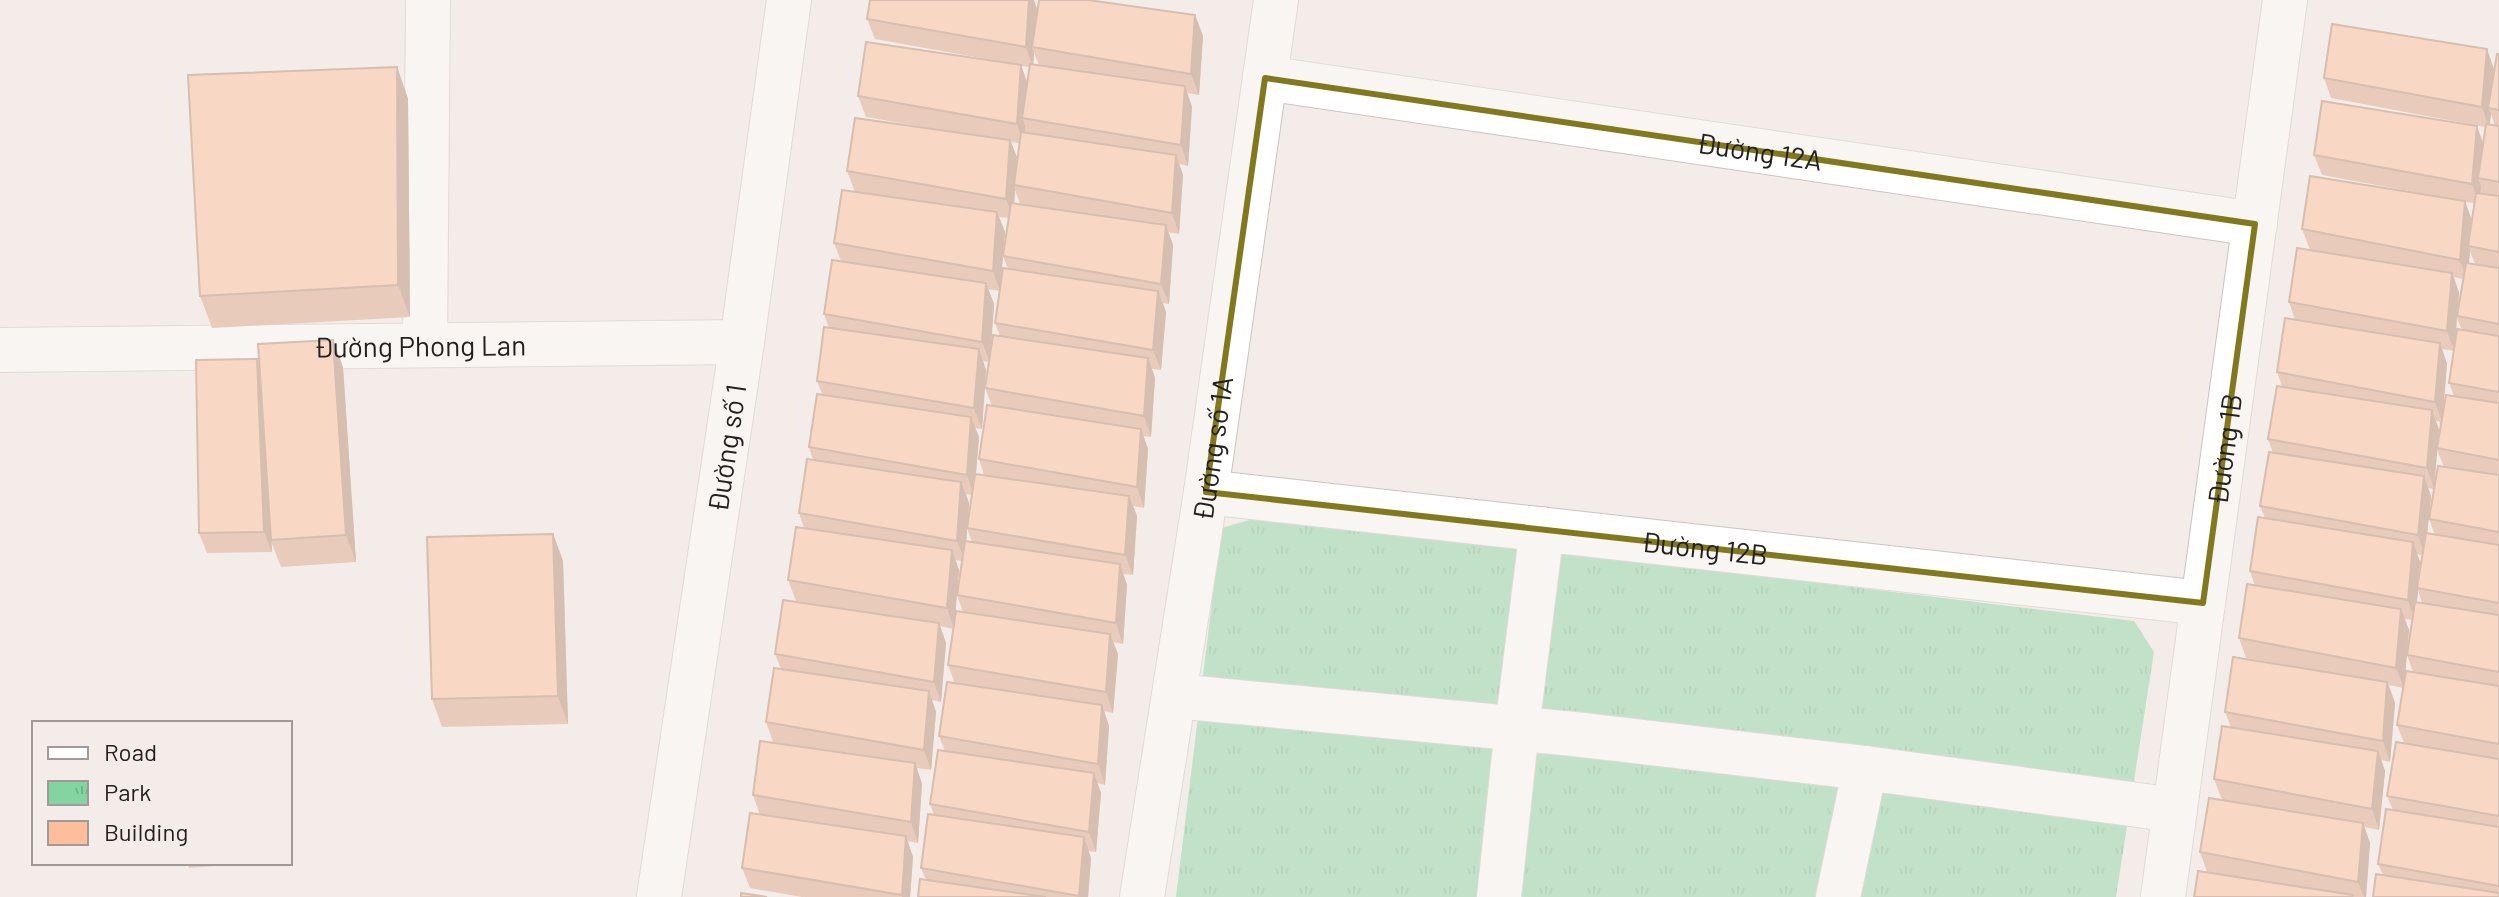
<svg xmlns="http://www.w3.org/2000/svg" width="2499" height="897" font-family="Barlow,sans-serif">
	<defs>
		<pattern id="park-tufts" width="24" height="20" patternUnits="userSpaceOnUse" patternTransform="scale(2)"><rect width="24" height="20" fill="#84d4a2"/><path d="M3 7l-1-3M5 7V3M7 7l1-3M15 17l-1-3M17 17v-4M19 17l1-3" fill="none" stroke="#72b68b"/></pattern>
	</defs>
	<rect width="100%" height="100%" fill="#f4ece8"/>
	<polygon fill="url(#park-tufts)" points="1264,516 2134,621 2154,652 2116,897 1176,897 1221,528"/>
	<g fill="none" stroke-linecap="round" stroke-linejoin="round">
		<defs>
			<g id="minor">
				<path id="s1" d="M1265,78L2255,224"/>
				<polyline points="425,345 428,0"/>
				<path id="s2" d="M0,350L742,342"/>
				<path id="s3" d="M1206,492L2203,603"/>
				<polyline points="1175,696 1574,734 1865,768 2175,810"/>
				<path id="s4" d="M659,897L742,342L789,0"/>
				<path id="s5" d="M1142,897L1206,492L1276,0"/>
				<polyline points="1499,897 1517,728 1542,529"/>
				<polyline points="1838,897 1865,768"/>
				<path id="s6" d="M2163,897L2285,0"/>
			</g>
		</defs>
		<use href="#minor" stroke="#cbc3c0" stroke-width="46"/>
		<use href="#minor" stroke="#fff" stroke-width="44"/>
	</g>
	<g fill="#daa386" fill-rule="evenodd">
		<path d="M870,0H1034L1037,9L1195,15L1203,36L1199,95L1187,93L1192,107L1188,166L1179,164L1183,175L1179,234L1168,232L1173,245L1169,304L1163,303L1166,312L1161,370L1152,369L1155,378L1151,437L1143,436L1148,449L1144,508L1133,506L1137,516L1133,575L1123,574L1127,585L1123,644L1113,642L1118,654L1113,713L1104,711L1109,726L1105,785L1097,783L1101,793L1096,852L1088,851L1091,858L1088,897H918L926,880L921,868L934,815L930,804L945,751L939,736L955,684L948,665L953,629L940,626L946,643L941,702L932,700L936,712L931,770L917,768L922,784L918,843L907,841L913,857L910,897H802L750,888L742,868L760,815L753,795L802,747L773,742L766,722L781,669L775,654L826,606L796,601L788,580L804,528L799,513L813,460L809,447L822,394L817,381L829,328L824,314L841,261L834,243L855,192L847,171L940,130L866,117L858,96L1003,62L875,39L867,19ZM1034,53L1039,65H1033ZM1021,66L1030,67L1028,84ZM1011,142L1019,143L1017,158ZM1015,190L1020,204L1014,203ZM999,217L1009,218L1003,256L1008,269L1000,289L1005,232ZM988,289L1000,291L995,323L1000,336L990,358L994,304ZM983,361L989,362L985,388L992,406L979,459L984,475L976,474L979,437L975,428L982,429L986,370ZM966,494L972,495L967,528L972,542L966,541L969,503ZM955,560L962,561L957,595L963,612L955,614L959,570Z"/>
		<path d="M2487,49L2494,70L2499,54V897L2383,875L2378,864L2393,810L2387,796L2404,743L2397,725L2403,688L2389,685L2395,703L2390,762L2381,760L2385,771L2379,830L2364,827L2370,843L2366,897H2194L2207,872L2200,852L2222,800L2214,779L2231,727L2225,712L2289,666L2246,658L2239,638L2255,586L2250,571L2265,518L2260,506L2273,453L2268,439L2282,386L2277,372L2295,320L2289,302L2310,250L2302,229L2430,195L2322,175L2314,155L2483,143L2485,127L2331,98L2324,78ZM2491,114L2495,126L2490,125ZM2465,202L2475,203L2472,220ZM2470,251L2475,264L2469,263ZM2454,277L2463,279L2458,309L2459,293ZM2457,318L2462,330L2456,337ZM2442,349L2454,351L2449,383L2454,396L2443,413L2447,364ZM2436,421L2441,422L2438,443L2439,430ZM2437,450L2444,467L2429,519L2435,535L2427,534L2431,496L2428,488L2434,489ZM2417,554L2422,555L2419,573L2420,562ZM2418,590L2422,603L2417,602ZM2405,619L2412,620L2407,655L2413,672L2405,675L2409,630Z"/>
		<polygon points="397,67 408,99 410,317 212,328 200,296"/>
		<polygon points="257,359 260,367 343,367 356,562 281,567 271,541 272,552 207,553 199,533"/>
		<polygon points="553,534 563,561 568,724 442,727 432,699"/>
		<polygon points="187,863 260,863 189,868"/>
	</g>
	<g fill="#b1856d">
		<polygon points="1029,0 1034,0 1037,9 1032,47 1034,53 1033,68 1026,47"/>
		<polygon points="1195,15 1203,36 1199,95 1191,74"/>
		<polygon points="2487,49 2494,70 2488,108 2491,114 2489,128 2482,107"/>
		<polygon points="1021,65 1028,85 1022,118 1025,126 1024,144 1017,124"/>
		<polygon points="397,67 408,99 410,317 398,285"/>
		<polygon points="1185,86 1192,107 1188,166 1181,145"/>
		<polygon points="2477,126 2484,146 2478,178 2481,186 2479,204 2472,184"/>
		<polygon points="1010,140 1018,160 1014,185 1015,190 1013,219 1006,199"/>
		<polygon points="1176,155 1183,175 1179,234 1172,213"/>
		<polygon points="2465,201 2472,221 2468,246 2470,251 2467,280 2460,260"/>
		<polygon points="997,212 1005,232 1000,291 993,271"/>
		<polygon points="1166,225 1173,245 1169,304 1161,284"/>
		<polygon points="2452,273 2459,293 2454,351 2447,331"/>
		<polygon points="986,283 994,304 990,362 982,342"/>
		<polygon points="1158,291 1166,312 1161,370 1153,350"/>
		<polygon points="333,340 343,367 356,562 346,535"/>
		<polygon points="2440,343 2447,364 2442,422 2435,402"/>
		<polygon points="979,349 986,370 982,429 974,408"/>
		<polygon points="1148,358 1155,378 1151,437 1144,416"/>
		<polygon points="257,359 264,379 272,552 264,532"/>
		<polygon points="2432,410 2439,430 2434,489 2427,468"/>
		<polygon points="971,417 979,437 974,496 967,475"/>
		<polygon points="1141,429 1148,449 1144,508 1137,487"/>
		<polygon points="2424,476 2431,496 2425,555 2418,535"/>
		<polygon points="961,482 969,503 965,561 957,541"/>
		<polygon points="1129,496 1137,516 1133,575 1125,555"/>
		<polygon points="553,534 563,561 568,724 558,696"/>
		<polygon points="2413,542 2420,562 2418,588 2417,588 2418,590 2415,621 2408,600"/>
		<polygon points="952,550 959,570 954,629 947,608"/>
		<polygon points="1120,564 1127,585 1123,644 1116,623"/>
		<polygon points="2401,609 2409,630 2404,688 2396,668"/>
		<polygon points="939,623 946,643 941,702 934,682"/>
		<polygon points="1110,634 1118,654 1113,713 1106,692"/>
		<polygon points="2387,682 2395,703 2390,762 2383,741"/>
		<polygon points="929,691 936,712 931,770 924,750"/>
		<polygon points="1102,705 1109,726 1105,785 1098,764"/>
		<polygon points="2378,751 2385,771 2379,830 2372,809"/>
		<polygon points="915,763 922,784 918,843 911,822"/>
		<polygon points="1094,773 1101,793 1096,852 1089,832"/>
		<polygon points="2363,823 2370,843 2366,897 2364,897 2358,882"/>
		<polygon points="906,836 913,857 910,897 902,897 902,895"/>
		<polygon points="1084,837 1091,858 1088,897 1079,897"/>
	</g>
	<g fill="#fdbe9c" stroke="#b1856d" stroke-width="2">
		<polygon points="870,0 1029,0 1026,47 867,19"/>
		<polygon points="1039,0 1088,0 1195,15 1191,74 1032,47"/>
		<polygon points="2332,24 2487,49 2482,107 2324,78"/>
		<polygon points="866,42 1021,65 1017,124 858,96"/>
		<polygon points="2497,54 2499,54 2499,110 2488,108"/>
		<polygon points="1030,64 1185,86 1181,145 1022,118"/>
		<polygon points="397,67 398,285 200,296 188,75"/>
		<polygon points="2322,101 2477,126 2472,184 2314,155"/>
		<polygon points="855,118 1010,140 1006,199 847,171"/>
		<polygon points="2486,124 2499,126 2499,182 2478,178"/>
		<polygon points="1021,132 1176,155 1172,213 1014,185"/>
		<polygon points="2310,176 2465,201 2460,260 2302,229"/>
		<polygon points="842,190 997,212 993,271 834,243"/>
		<polygon points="2476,193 2499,196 2499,252 2468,246"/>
		<polygon points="1011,203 1166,225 1161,284 1003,256"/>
		<polygon points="2297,248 2452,273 2447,331 2289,302"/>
		<polygon points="832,260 986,283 982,342 824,314"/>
		<polygon points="2466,263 2499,268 2499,324 2457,316"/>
		<polygon points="1003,268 1158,291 1153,350 995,323"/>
		<polygon points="2285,318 2440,343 2435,402 2277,372"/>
		<polygon points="824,327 979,349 974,408 817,381"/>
		<polygon points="2457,329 2499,336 2499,392 2449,383"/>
		<polygon points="993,335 1148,358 1144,416 985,388"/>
		<polygon points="333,340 346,535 271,540 258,344"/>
		<polygon points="257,359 264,532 199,533 196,360"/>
		<polygon points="2277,386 2432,410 2427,468 2268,439"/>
		<polygon points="817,394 971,417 967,475 809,447"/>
		<polygon points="2446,395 2499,403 2499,460 2437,448"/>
		<polygon points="987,405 1141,429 1137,487 979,459"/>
		<polygon points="2269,452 2424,476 2418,535 2260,506"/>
		<polygon points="807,459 961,482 957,541 799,513"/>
		<polygon points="2438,466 2499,475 2499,532 2429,519"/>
		<polygon points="975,474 1129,496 1125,555 967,528"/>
		<polygon points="2258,517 2413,542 2408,600 2250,571"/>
		<polygon points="796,527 952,550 947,608 788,580"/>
		<polygon points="2426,533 2499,545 2499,603 2417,588"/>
		<polygon points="553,534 558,696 432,699 427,537"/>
		<polygon points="965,541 1120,564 1116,623 957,595"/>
		<polygon points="2247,584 2401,609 2396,668 2239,638"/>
		<polygon points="783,600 939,623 934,682 775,654"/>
		<polygon points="2415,602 2499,615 2499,672 2407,655"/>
		<polygon points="956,611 1110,634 1106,692 948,665"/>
		<polygon points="2233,657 2387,682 2383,741 2225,712"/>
		<polygon points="774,668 929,691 924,750 766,722"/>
		<polygon points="2406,671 2499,686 2499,744 2397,725"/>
		<polygon points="947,682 1102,705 1098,764 939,736"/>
		<polygon points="2222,726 2378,751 2372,809 2214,779"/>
		<polygon points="760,741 915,763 911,822 753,795"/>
		<polygon points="2396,742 2499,759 2499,816 2387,796"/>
		<polygon points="938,750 1094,773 1089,832 930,804"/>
		<polygon points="2209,798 2363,823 2358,882 2200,852"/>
		<polygon points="2386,809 2499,827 2499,886 2378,864"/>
		<polygon points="750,813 906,836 902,895 742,868"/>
		<polygon points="928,814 1084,837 1079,896 921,868"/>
		<polygon points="2198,871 2353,895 2352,897 2194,897"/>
		<polygon points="2376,874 2499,893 2499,897 2373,897"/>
		<polygon points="920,879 1046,897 918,897"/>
		<polygon points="741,893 767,897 741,897"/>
	</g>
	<path d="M0 0H2499V897H0ZM1265,78L2255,224L2203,603L1206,492Z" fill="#f4ece8" fill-opacity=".55" fill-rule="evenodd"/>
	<path fill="none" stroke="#82791f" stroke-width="6" stroke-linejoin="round" d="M1265,78L2255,224L2203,603L1206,492Z"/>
	<g text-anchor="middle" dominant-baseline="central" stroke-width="8" stroke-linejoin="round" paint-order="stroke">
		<g font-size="28" fill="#23201f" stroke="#f4ece8">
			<text stroke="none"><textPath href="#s1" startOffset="500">Đường 12A</textPath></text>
			<text stroke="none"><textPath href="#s2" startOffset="420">Đường Phong Lan</textPath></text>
			<text stroke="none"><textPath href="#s6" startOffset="452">Đường 1B</textPath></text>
			<text stroke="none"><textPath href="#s4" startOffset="454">Đường số 1</textPath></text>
			<text stroke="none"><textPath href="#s5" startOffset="454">Đường số 1A</textPath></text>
			<text stroke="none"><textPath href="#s3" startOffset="502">Đường 12B</textPath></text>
		</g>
	</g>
	<rect x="32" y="721" width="260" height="144" fill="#f4ece8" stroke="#a09a98" stroke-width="2"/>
	<rect x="48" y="747" width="40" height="12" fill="#ffffff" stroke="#a09a98" stroke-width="2"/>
	<text x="104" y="761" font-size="24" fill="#23201f">Road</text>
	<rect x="48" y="781" width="40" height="24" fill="url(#park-tufts)" stroke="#a09a98" stroke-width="2"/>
	<text x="104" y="801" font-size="24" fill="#23201f">Park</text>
	<rect x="48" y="821" width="40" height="24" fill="#fdbe9c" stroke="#a09a98" stroke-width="2"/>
	<text x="104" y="841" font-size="24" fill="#23201f">Building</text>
</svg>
